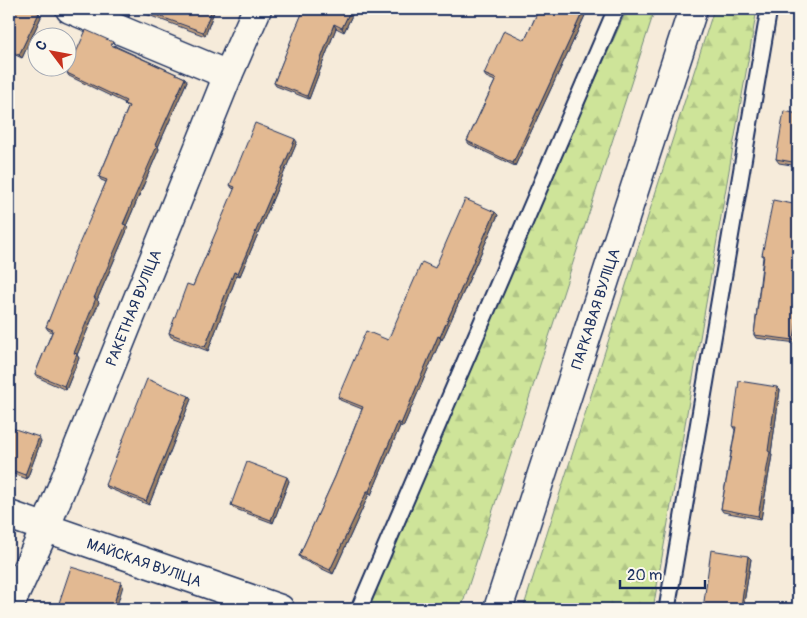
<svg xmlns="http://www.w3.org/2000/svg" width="807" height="618" font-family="Pangolin,sans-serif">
	<defs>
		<pattern id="forest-firs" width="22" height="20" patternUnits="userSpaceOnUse" patternTransform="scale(1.25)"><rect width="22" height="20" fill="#cee499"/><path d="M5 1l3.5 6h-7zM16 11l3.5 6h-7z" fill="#b0c486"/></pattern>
	</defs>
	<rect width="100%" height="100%" fill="#f6ebda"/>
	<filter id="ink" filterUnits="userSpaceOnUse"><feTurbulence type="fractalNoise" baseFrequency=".02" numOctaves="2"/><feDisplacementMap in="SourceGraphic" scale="10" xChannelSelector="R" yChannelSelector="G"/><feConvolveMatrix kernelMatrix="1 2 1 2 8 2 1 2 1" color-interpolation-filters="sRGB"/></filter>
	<g filter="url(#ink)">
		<g fill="url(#forest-firs)" stroke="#748a7c">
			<polygon points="627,9 655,9 461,609 360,609"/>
			<polygon points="714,9 757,9 653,609 523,609"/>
		</g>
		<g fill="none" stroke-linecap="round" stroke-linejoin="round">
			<defs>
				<g id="service">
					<polyline points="359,609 616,9"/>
					<polyline points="667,609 769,9"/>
				</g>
				<g id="minor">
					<polyline points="70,9 228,75"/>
					<polyline points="9,515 280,609"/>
					<polyline points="9,607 45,529 228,75 257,9"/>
				</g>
				<polyline id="tertiary" points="498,609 693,9"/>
			</defs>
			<use href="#service" stroke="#1b2f5e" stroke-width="19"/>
			<use href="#minor" stroke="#1b2f5e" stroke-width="31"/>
			<use href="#tertiary" stroke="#1b2f5e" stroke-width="31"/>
			<use href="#service" stroke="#fbf7ec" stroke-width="15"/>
			<use href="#minor" stroke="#fbf7ec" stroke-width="28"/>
			<use href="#tertiary" stroke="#fbf7ec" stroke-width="28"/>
		</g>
		<g fill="#c29f7e" stroke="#1b2f5e">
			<polygon points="9,9 39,13 41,17 22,58 9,52"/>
			<polygon points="110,9 215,9 205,36 132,9 129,17"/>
			<polygon points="304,9 355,9 344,32 336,28 309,99 276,86 274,83"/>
			<polygon points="539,9 588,9 515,166 469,144 467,141 495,81 486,77 484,74 525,40"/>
			<polygon points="798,23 798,58 795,58 793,54"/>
			<polygon points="115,45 115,46 185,78 187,81 158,147 159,149 126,226 128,228 97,300 99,302 77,355 79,358 66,390 37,377 35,374 52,332 48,330 46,327 106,182 101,180 99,177 128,108 124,104 125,103 69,76 67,73"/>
			<polygon points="798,114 798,166 779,163 776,159"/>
			<polygon points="297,142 240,276 237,275 208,351 171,337 169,333 193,286 235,189 232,188 230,185"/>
			<polygon points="798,205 798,331 797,343 756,338 754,335 763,257 762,255"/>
			<polygon points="495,212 498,215 442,340 441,339 403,427 400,426 371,495 369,494 333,574 301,559 299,556 335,477 362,409 340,400 338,397 388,340"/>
			<polygon points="780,390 771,453 772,455 761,519 723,512 721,509 735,430 733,427"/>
			<polygon points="189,396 191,399 149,505 108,488 105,485"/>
			<polygon points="9,427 41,441 27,479 9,472"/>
			<polygon points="289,481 273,523 233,508 231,505"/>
			<polygon points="751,559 743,609 703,609"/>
		</g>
		<g fill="#9e8266" stroke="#1b2f5e">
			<polygon points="129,9 132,9 129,17 126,13"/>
			<polygon points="212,9 215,9 205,36 203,32"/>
			<polygon points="351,9 355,9 344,32 342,28"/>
			<polygon points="584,9 588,9 515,166 513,163"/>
			<polygon points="39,13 41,17 22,58 19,55"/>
			<polygon points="334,24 336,28 309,99 307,96"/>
			<polygon points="185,78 187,81 158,147 159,149 126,226 128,228 97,300 99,302 77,355 79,358 66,390 64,386 74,353 94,298 155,145"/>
			<polygon points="295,139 297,142 240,276 238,273"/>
			<polygon points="495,212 498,215 442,340 440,337"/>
			<polygon points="234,272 237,275 208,351 205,347"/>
			<polygon points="798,310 798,331 797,343 794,340"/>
			<polygon points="438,336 441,339 403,427 401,424"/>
			<polygon points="777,387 780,390 771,453 772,455 761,519 758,516"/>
			<polygon points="189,396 191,399 149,505 146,501"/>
			<polygon points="398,422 400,426 371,495 369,491"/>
			<polygon points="39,437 41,441 27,479 25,475"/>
			<polygon points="287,477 289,481 273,523 271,520"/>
			<polygon points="367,491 369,494 333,574 330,570"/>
			<polygon points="748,556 751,559 743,609 742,609 741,607"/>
			<polygon points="121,582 123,586 116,609 112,609"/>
		</g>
		<g fill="#e2b992" stroke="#1b2f5e">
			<polygon points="9,9 29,9 39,13 19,55 9,50"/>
			<polygon points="116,9 129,9 126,13"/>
			<polygon points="139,9 212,9 203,32"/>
			<polygon points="304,9 351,9 342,28 334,24 307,96 274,83 295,30"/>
			<polygon points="539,9 584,9 513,163 467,141 496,79 484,74 504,30 525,40"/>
			<polygon points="798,23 798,55 793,54"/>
			<polygon points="86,30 113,42 111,45 185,78 155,145 157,146 123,224 126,225 94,298 96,298 74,353 77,354 64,386 35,374 53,330 46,327 75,253 107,180 99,177 129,106 124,104 126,101 67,73"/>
			<polygon points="784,111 798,114 798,163 776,159"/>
			<polygon points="255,123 295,139 238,273 234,272 205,347 169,333 187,284 193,286 235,187 230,185"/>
			<polygon points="465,199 495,212 440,337 438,336 401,424 398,422 369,491 367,491 330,570 299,556 335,477 363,407 338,397 366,331 388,340 422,262 435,268"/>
			<polygon points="773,200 798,205 798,310 794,340 754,335 764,255 762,255"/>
			<polygon points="147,379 189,396 146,501 105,485"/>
			<polygon points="739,381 777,387 768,451 770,452 758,516 721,509 736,427 733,427"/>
			<polygon points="9,427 39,437 25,475 9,469"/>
			<polygon points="247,462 287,477 271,520 231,505"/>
			<polygon points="711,550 748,556 741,607 736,607 735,609 703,609"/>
			<polygon points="71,567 121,582 112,609 57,609"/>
		</g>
	</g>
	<g text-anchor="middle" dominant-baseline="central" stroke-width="4.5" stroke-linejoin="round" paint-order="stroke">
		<g font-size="15" fill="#1b2f5e" stroke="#fbf7ec">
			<text transform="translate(134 308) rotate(-68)">РАКЕТНАЯ ВУЛІЦА</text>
			<text transform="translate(596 309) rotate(-72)">ПАРКАВАЯ ВУЛІЦА</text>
			<text transform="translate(144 563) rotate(19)">МАЙСКАЯ ВУЛІЦА</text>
		</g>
	</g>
	<rect width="807" height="618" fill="none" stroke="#fbf7ec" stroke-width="30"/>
	<rect x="15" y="15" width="777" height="588" fill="none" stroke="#1b2f5e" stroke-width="2" filter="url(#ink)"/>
	<g transform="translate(52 52) rotate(302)"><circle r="24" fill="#fbf7ec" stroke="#a1a7b3"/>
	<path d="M0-4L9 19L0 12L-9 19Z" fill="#c8321e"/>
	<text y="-8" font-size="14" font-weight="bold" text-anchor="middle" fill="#1b2f5e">С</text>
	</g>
	<path d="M620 580v8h85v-8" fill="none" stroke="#1b2f5e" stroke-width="2.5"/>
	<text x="627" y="580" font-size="15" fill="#1b2f5e" stroke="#fbf7ec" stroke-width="4" paint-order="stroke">20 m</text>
</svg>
